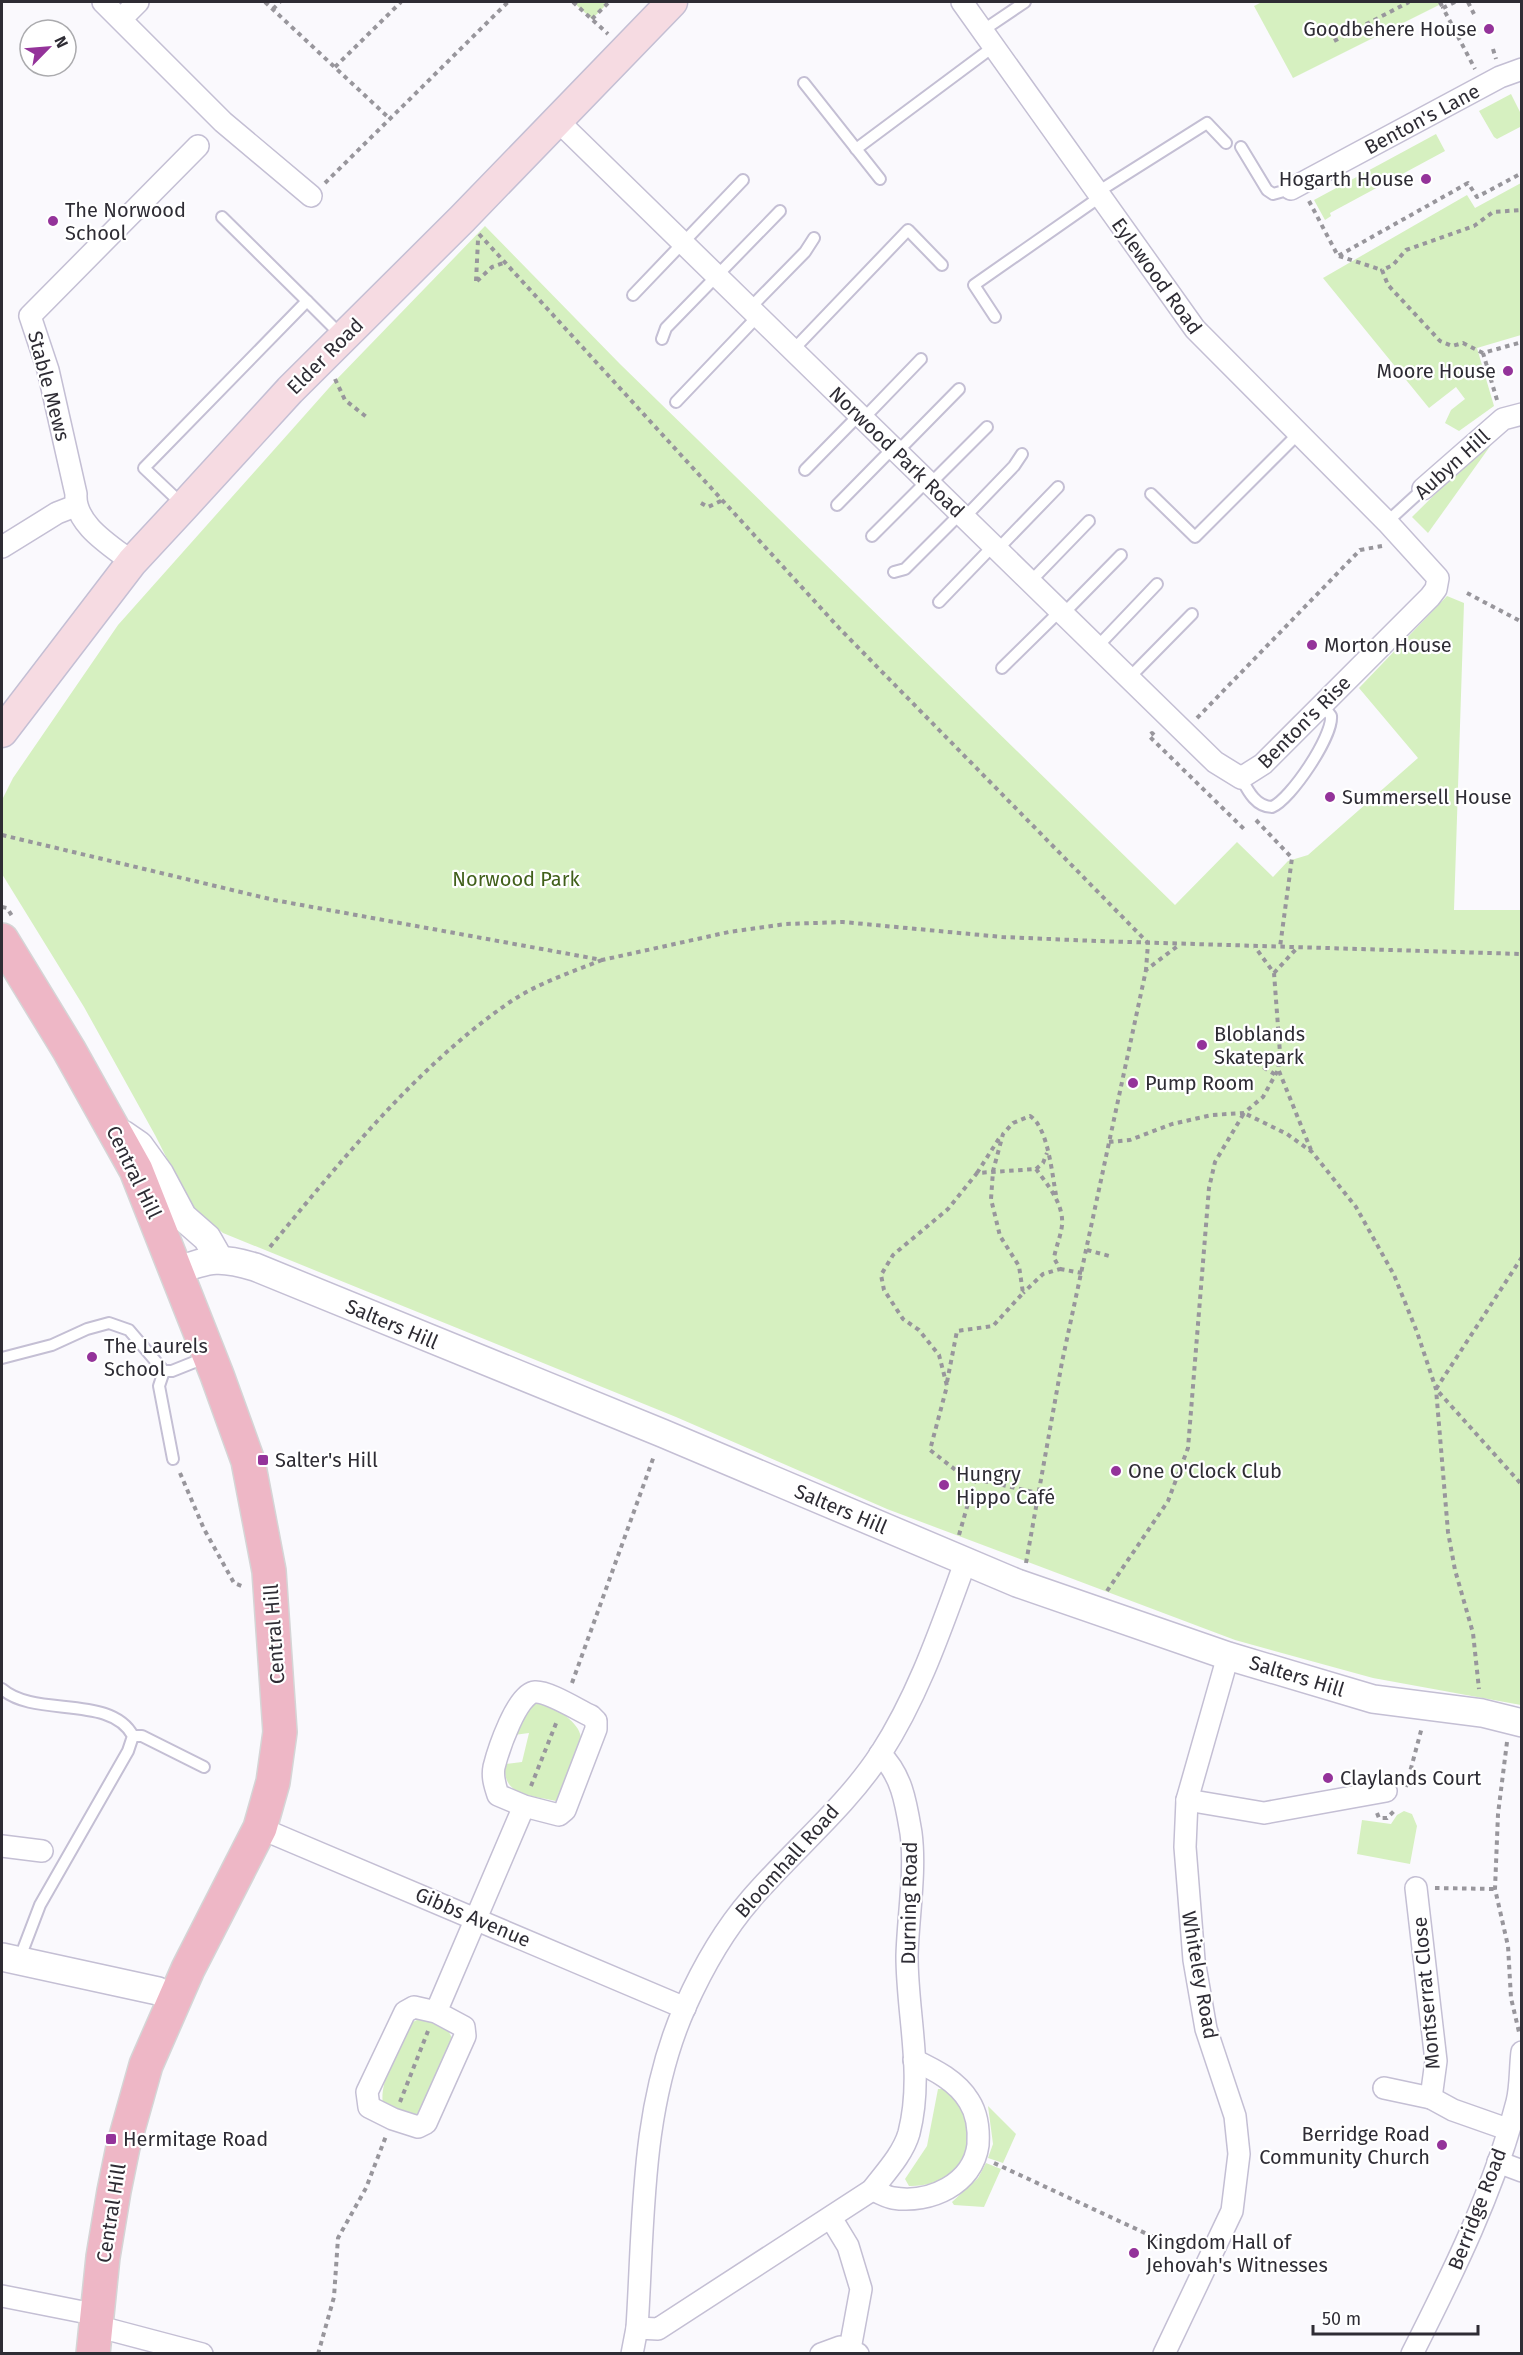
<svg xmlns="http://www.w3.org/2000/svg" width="1523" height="2355" font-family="'Fira Sans',sans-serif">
	<rect width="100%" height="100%" fill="#faf9fd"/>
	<g fill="#d6f0c0">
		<polygon points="573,2 609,2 592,19"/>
		<polygon points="1262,2 1445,2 1293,78 1254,6"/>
		<polygon points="1511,94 1521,114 1521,129 1520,127 1497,139 1494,137 1479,111"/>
		<polygon points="1436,134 1445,151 1330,213 1331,216 1325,220 1314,200"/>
		<polygon points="1521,183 1521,335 1477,348 1494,406 1459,431 1445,423 1451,410 1465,399 1456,387 1429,408 1323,278 1467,195 1475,208"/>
		<polygon points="485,226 620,364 1175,905 1237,842 1273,877 1288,861 1308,855 1418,758 1359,688 1447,596 1464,603 1454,910 1521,910 1521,1705 1373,1678 1235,1640 887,1509 676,1417 223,1233 191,1206 155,1135 84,1007 2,874 2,800 13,778 118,625 336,380"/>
		<polygon points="1496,438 1428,533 1412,517 1491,439"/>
		<path d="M539,1698C599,1734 584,1739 562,1798L556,1801C531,1795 502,1797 505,1764L522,1762L529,1733L514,1735L518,1720Z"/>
		<polygon points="1404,1811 1412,1814 1417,1826 1410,1864 1357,1854 1362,1820 1391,1824 1397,1815"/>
		<path d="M424,2018L449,2032L453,2040L424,2113L417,2116L383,2103C379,2089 396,2043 405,2030C409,2023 417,2019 424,2018Z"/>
		<path d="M938,2089H946C988,2126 967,2188 909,2186L905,2179L927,2146Z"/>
		<polygon points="988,2106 1016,2134 1003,2163 988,2158 993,2144"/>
		<polygon points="986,2163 1001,2169 984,2207 954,2205 952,2202 978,2178"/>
	</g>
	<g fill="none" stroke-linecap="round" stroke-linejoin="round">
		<defs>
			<g id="service">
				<polyline points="982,31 1025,2"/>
				<polyline points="804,83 880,179"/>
				<polyline points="1241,147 1267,190 1273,194 1291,189"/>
				<polyline points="856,149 993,47"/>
				<polyline points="1096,193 1207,123 1226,143"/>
				<polyline points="222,217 307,301"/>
				<polyline points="633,295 743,180"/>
				<polyline points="750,308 805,252 814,238"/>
				<polyline points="995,317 974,285 1100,197"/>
				<polyline points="662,339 666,328 780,211"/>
				<polyline points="793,350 908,230 942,265"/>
				<polyline points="676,402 758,316"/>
				<polyline points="863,419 921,359"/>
				<polyline points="897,452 959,389"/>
				<polyline points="805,470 859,415"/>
				<polyline points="930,484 987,427"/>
				<polyline points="1151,494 1195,537 1297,435"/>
				<polyline points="183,505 144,468 307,301 341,335"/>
				<polyline points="837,505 893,448"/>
				<polyline points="964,518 1014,466 1022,454"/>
				<polyline points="1387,522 1423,489"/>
				<polyline points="872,536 927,481"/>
				<polyline points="997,550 1058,487"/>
				<polyline points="894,572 905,569 960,514"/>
				<polyline points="1030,582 1089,521"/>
				<polyline points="939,602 993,546"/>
				<polyline points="1063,614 1121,555"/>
				<polyline points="1097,647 1157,584"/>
				<polyline points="1002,668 1060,611"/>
				<polyline points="1129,678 1192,614"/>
				<path d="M1241,778C1248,791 1256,807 1272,807C1291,799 1333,736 1331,716L1322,704"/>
				<polyline points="2,1358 52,1345 87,1329 109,1323 129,1330 164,1371 172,1371 207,1357"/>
				<polyline points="164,1371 159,1386 173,1459"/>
				<path d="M2,1689C35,1718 111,1694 133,1736L128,1751L40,1905L19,1960"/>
				<polyline points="133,1736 142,1736 204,1767"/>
			</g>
			<g id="minor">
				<polyline points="103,2 223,122 311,196"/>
				<polyline points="121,19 138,2"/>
				<polyline points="557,120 1215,762 1241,778 1263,764 1430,597 1436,589 1438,578 1387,522 1195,329 962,2"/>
				<polyline points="1291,189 1500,77 1522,69"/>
				<polyline points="1423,489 1503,419 1522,414"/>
				<polyline points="2,547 57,513 75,506"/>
				<path d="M132,562C110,545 74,524 76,494L48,370L30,316L198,146"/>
				<polyline points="1187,1800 1264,1813 1386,1791"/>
				<polyline points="260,1828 685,2008"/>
				<polyline points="2,1846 42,1851"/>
				<polyline points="1416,1888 1436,2061 1431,2098 1453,2110 1507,2129"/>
				<path d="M436,2012L414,2007L405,2012L367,2092L369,2107L393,2119L418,2127L426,2123L465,2036L464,2027L436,2012L524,1806L498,1795C495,1786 492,1777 494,1767C498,1751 517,1693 535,1692C548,1691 578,1710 591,1716L596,1721V1729L565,1810L559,1815L524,1806"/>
				<polyline points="1384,2088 1431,2098"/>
				<polyline points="1498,2162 1522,2171"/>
				<path d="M872,2190C879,2192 886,2197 893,2198C930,2204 973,2184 978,2145C979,2130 978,2115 969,2101C957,2081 935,2070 914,2060"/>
				<polyline points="831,2218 848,2246 861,2289 850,2349"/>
				<polyline points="2,2296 98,2315"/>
				<polyline points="96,2326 202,2354"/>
				<path d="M637,2328L658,2329L872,2190C885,2173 903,2154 909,2133C924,2074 907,2015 907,1956C908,1917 916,1871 911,1833C906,1803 902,1775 880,1754"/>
				<path d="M632,2354L637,2328C644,2221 640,2108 685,2007C702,1969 724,1930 751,1899C793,1850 846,1807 881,1753C919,1694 941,1628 965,1563"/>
				<polyline points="821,2354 840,2347 858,2354"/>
				<polyline points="1164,2354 1232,2211 1239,2154 1235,2116 1206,2029 1194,1960 1185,1847 1187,1800 1228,1656"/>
				<path d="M1412,2354C1453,2273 1494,2190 1517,2102C1521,2086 1520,2068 1522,2052"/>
			</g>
			<g id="tertiary">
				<polyline points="123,1134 139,1145 160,1174 183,1217 207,1238 219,1259"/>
				<path d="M177,1271C210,1258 221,1257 255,1267L662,1433L1017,1583L1228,1656L1373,1699L1482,1713L1522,1723"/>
				<polyline points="2,1957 158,1991 174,1999"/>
			</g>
			<polyline id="secondary" points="2,732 132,562 184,506 290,390 462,219 672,2"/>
			<polyline id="primary" points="2,940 69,1050 136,1170 217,1375 248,1461 269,1571 280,1732 273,1782 260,1828 188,1969 146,2065 123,2147 114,2191 103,2257 93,2354"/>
		</defs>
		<use href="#service" stroke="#c4bfd4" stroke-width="14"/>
		<use href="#minor" stroke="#c4bfd4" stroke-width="24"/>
		<use href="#tertiary" stroke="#c4bfd4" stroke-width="30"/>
		<use href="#secondary" stroke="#c4bfd4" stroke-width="33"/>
		<use href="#primary" stroke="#d5d5d6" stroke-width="36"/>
		<g stroke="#98969c" stroke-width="4" stroke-dasharray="4.5 4.5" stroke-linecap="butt">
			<polyline points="265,2 389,118"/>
			<polyline points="573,2 608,34"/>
			<polyline points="1440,2 1443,8"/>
			<polyline points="1455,2 1443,8 1475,69"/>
			<polyline points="1468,2 1474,14"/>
			<polyline points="273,9 280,2"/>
			<polyline points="592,19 609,2"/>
			<polyline points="1334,41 1409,2"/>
			<polyline points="1493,49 1496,59"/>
			<polyline points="335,67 401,2"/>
			<polyline points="325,183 508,2"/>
			<polyline points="1309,201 1338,256 1468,183 1477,197 1522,173"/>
			<polyline points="479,234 840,629 1148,943 1146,970"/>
			<polyline points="1339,256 1382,270"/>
			<polyline points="476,281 478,240"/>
			<polyline points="477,281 492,267 506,262"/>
			<polyline points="1483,353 1463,343 1452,346 1440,341 1388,285 1382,270 1393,265 1406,250 1474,226 1493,212 1522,210"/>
			<polyline points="335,379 345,400 369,419"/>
			<polyline points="1497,400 1483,353 1522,342"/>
			<polyline points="701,503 708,507 723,500"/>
			<polyline points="1467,593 1522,622"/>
			<polyline points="1197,718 1360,550 1382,546"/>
			<polyline points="1154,735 1152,733 1149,736 1244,829"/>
			<polyline points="1256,820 1292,858 1280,947"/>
			<polyline points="2,835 274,900 602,960 729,932 786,924 843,922 1002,937 1097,941 1522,954"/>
			<polyline points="2,907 7,908 12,916"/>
			<polyline points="1274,973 1297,948"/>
			<polyline points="1248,1058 1276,1075"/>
			<polyline points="1279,1071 1311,1150"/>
			<polyline points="1109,1142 1130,1140 1172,1124 1212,1115 1244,1113 1263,1097 1278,1070 1280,1053 1274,973 1255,947"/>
			<polyline points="1036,1169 1043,1163 1047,1153"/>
			<polyline points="977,1173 1000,1137"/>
			<path d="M270,1247C340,1162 418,1065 510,1002C538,983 572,972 602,960"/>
			<polyline points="1087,1250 1113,1257"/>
			<polyline points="1522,1257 1436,1389 1522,1485"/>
			<polyline points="1060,1269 1082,1273"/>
			<path d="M947,1382L957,1331L993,1326L1023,1293L1019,1266L1000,1236L991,1199L993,1171L1003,1134L1013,1123L1030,1116C1048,1127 1052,1174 1056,1195"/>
			<polyline points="180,1473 204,1529 234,1583 244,1587"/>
			<polyline points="975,1479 1038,1493"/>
			<path d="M959,1535L975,1479L966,1478L930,1450L947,1386L939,1355L919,1330L903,1319L884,1290L881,1275L893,1255L948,1209L977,1173L1036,1169C1047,1184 1064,1204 1062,1225C1061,1236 1056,1246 1054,1258L1060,1269L1043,1274L1023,1293"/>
			<polyline points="1026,1563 1062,1362 1146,970 1179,945"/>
			<polyline points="1107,1591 1168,1501 1188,1448 1209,1188 1215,1162 1244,1113 1287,1134 1312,1152 1356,1207 1394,1275 1417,1332 1436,1389 1448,1532 1455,1570 1473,1633 1479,1689"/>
			<polyline points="572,1683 654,1456"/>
			<polyline points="1507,1742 1498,1814 1495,1889 1508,1946 1511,1998 1519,2032"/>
			<polyline points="531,1786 557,1721"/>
			<polyline points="1406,1787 1422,1727"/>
			<polyline points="1377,1813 1379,1818 1387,1818 1394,1811"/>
			<polyline points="1435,1888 1495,1889"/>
			<polyline points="400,2102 428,2031"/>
			<polyline points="994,2163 1188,2253"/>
			<polyline points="318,2354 334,2297 338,2238 366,2188 386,2136"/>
		</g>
		<use href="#service" stroke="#fff" stroke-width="10"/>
		<use href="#minor" stroke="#fff" stroke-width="21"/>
		<use href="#tertiary" stroke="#fff" stroke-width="27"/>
		<use href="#secondary" stroke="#f6dbe2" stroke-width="30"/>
		<use href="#primary" stroke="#eeb7c6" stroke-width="33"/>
	</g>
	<g fill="#94339a" stroke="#fff" stroke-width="2">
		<circle cx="1489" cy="29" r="6"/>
		<circle cx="1426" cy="179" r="6"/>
		<circle cx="53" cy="221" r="6"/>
		<circle cx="1508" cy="371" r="6"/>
		<circle cx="1312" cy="645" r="6"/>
		<circle cx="1330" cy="797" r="6"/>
		<circle cx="1202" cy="1045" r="6"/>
		<circle cx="1133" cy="1083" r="6"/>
		<circle cx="92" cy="1357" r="6"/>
		<rect x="257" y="1454" width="12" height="12" rx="3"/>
		<circle cx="1116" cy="1471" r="6"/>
		<circle cx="944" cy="1485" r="6"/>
		<circle cx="1328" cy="1778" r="6"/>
		<rect x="105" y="2133" width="12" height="12" rx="3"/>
		<circle cx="1442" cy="2145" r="6"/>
		<circle cx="1134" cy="2253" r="6"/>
	</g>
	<g text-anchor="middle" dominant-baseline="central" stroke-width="4.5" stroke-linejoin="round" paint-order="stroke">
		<g font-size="20" fill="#2e2c34" stroke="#fff" text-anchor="start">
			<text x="1477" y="29" text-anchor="end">Goodbehere House</text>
			<text x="1414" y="179" text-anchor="end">Hogarth House</text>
			<text x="65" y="210">The Norwood<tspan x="65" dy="23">School</tspan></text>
			<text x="1496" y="371" text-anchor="end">Moore House</text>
			<text x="1324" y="645">Morton House</text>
			<text x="1342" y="797">Summersell House</text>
			<text x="1214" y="1034">Bloblands<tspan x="1214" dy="23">Skatepark</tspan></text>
			<text x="1145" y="1083">Pump Room</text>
			<text x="104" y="1346">The Laurels<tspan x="104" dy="23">School</tspan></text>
			<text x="275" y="1460">Salter's Hill</text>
			<text x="1128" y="1471">One O'Clock Club</text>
			<text x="956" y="1474">Hungry<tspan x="956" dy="23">Hippo Café</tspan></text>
			<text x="1340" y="1778">Claylands Court</text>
			<text x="1430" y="2134" text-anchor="end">Berridge Road<tspan x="1430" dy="23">Community Church</tspan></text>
			<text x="123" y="2139">Hermitage Road</text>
			<text x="1146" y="2242">Kingdom Hall of<tspan x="1146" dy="23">Jehovah's Witnesses</tspan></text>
		</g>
		<g font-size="20" fill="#2e2c34" stroke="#fff">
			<text transform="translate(1422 119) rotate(-28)">Benton's Lane</text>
			<text transform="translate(1157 276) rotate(54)">Eylewood Road</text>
			<text transform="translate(325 356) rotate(-45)">Elder Road</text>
			<text transform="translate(49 386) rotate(75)">Stable Mews</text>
			<text transform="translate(897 452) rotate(44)">Norwood Park Road</text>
			<text transform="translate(1452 464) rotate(-42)">Aubyn Hill</text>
			<text transform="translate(1304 722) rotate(-45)">Benton's Rise</text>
			<text transform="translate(134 1172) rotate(64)">Central Hill</text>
			<text transform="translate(392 1324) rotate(23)">Salters Hill</text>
			<text transform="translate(841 1509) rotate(23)">Salters Hill</text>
			<text transform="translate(274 1634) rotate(-94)">Central Hill</text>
			<text transform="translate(1297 1676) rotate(17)">Salters Hill</text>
			<text transform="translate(787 1861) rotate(-48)">Bloomhall Road</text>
			<text transform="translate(909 1903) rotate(-89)">Durning Road</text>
			<text transform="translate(473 1917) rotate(23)">Gibbs Avenue</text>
			<text transform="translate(1200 1975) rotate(80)">Whiteley Road</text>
			<text transform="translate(1426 1993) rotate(-95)">Montserrat Close</text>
			<text transform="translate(1477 2209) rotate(-69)">Berridge Road</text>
			<text transform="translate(111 2213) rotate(-81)">Central Hill</text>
		</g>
		<g font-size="20" fill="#41601b" stroke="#fff">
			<text x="516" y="879">Norwood Park</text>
		</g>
	</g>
	<rect width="1523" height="2355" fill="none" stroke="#2e2c34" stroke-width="6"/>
	<g transform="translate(48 48) rotate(65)"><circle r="28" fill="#ffffff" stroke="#ababae" stroke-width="1.5"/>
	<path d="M0-4.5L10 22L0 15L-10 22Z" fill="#94339a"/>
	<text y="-9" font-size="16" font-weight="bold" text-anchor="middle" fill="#2e2c34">N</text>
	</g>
	<path d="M1313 2325v9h165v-9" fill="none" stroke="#2e2c34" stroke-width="3"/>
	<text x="1322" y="2325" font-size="18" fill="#2e2c34" stroke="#ffffff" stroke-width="4.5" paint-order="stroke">50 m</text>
</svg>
